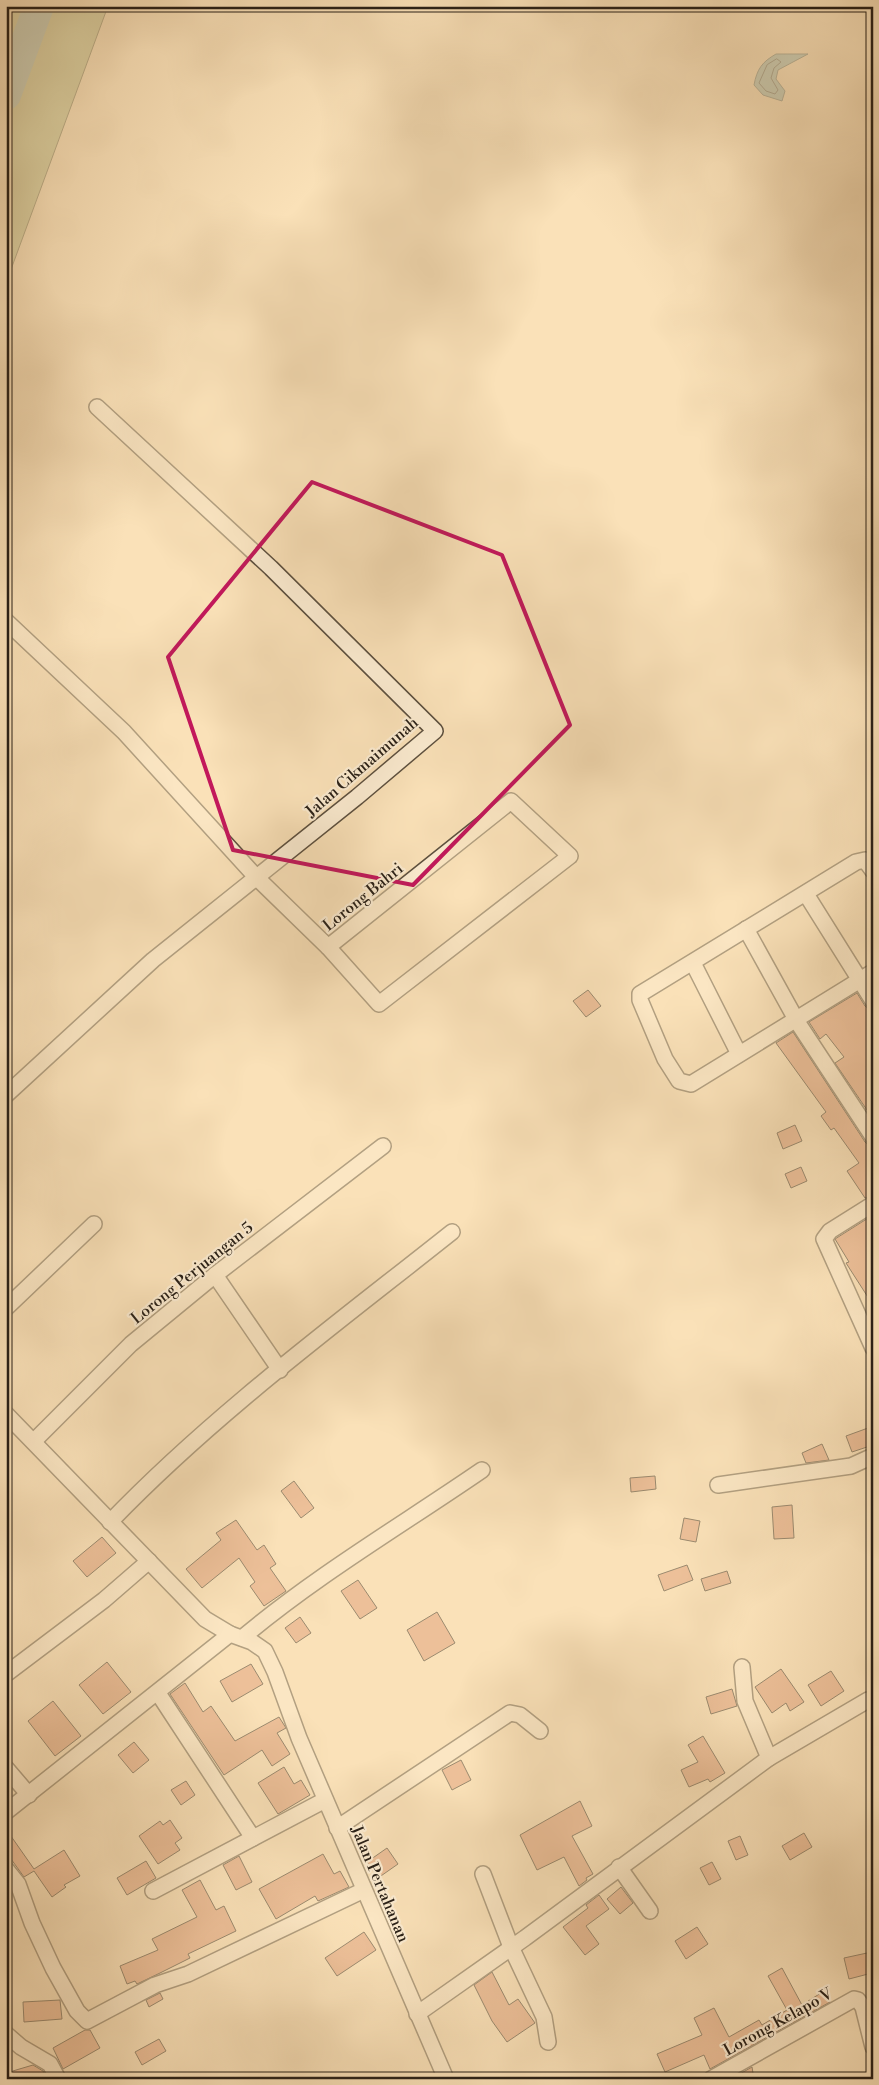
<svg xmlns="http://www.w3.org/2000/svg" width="879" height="2085" font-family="'Libre Bodoni',serif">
	<rect width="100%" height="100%" fill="#fae1b8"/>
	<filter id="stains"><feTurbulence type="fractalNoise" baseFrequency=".004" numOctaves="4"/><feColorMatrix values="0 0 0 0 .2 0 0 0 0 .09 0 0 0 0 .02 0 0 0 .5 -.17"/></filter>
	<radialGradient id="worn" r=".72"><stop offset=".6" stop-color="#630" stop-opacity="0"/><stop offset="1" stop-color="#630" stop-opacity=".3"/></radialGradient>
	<polygon fill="#bec38f" stroke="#747253" points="6,6 108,6 6,283"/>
	<path fill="#9fbcb4" stroke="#707e75" d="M776,54H808L778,70L776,79L785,91L782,101L763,95L754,85C757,69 762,62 776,54Z"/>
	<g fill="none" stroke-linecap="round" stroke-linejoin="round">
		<polygon stroke="#646e66" stroke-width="1" points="777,59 781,62 774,68 771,78 778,90 775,94 766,91 759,83 767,65"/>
		<polyline stroke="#9fbcb4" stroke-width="30" points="6,95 39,6"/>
	</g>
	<g fill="#de9873" stroke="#292017">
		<polygon points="588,990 601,1006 586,1017 573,1001"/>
		<polygon points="857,993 865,1006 873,1013 873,1106 867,1110 835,1063 844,1057 826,1034 820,1039 809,1022"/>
		<polygon points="793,1032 865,1142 873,1150 873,1195 865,1198 847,1171 859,1163 834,1128 831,1130 821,1116 826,1112 776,1043"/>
		<polygon points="795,1125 802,1141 783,1149 777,1133"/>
		<polygon points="801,1167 807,1181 791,1188 785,1174"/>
		<polygon points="873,1215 873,1305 846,1263 849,1262 835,1239"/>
		<polygon points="868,1428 873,1445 852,1452 846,1436"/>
		<polygon points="822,1444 829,1460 806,1463 802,1453"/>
		<polygon points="655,1476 656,1489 631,1492 630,1478"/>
		<polygon points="294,1481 314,1508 301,1518 281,1491"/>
		<polygon points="792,1505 794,1538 774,1539 772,1507"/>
		<polygon points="684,1518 700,1521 696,1542 680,1539"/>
		<polygon points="236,1520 257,1550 264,1545 276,1564 270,1568 286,1591 264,1606 250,1586 255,1582 239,1558 202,1588 186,1569 221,1540 216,1533"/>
		<polygon points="102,1537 116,1553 87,1577 73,1561"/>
		<polygon points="687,1565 693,1580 664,1591 658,1575"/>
		<polygon points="727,1571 731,1583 705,1591 701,1579"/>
		<polygon points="358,1580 377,1608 360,1619 341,1591"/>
		<polygon points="437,1612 455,1643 424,1661 407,1630"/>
		<polygon points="300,1617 311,1633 296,1643 285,1628"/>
		<polygon points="107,1662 131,1692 103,1714 79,1685"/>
		<polygon points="251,1664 263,1684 232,1702 220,1681"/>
		<polygon points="781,1669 804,1702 790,1711 786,1703 772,1713 755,1687"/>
		<polygon points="831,1671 844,1691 821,1706 808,1685"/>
		<polygon points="185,1683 203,1712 211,1706 235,1741 279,1717 286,1728 277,1733 290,1754 272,1766 262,1750 224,1775 170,1694"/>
		<polygon points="732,1689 737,1706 711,1714 706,1697"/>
		<polygon points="53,1701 81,1736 55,1756 28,1721"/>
		<polygon points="703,1736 725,1773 710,1782 708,1779 689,1787 681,1770 698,1762 688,1745"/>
		<polygon points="134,1742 149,1760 133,1773 118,1755"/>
		<polygon points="461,1760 471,1780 452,1790 442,1770"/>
		<polygon points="284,1767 294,1784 301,1780 310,1795 278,1814 258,1783"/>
		<polygon points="186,1781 195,1795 181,1805 171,1790"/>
		<polygon points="580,1801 592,1826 572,1836 593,1874 586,1878 587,1880 579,1886 564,1857 537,1870 520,1835"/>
		<polygon points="170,1820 182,1838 175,1843 180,1850 158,1864 139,1836 160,1821 163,1825"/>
		<polygon points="6,1829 34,1869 64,1850 80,1876 64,1885 66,1887 52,1897 34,1871 24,1877 6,1852"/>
		<polygon points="804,1833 812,1847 790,1860 782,1846"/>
		<polygon points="740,1836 748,1855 736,1860 728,1841"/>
		<polygon points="387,1848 398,1864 378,1878 367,1862"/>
		<polygon points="323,1854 334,1874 340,1871 349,1887 318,1901 315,1896 276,1919 259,1889"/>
		<polygon points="239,1856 252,1882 236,1890 223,1865"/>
		<polygon points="146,1861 156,1878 127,1895 117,1878"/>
		<polygon points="712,1862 721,1879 709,1885 700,1868"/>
		<polygon points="200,1880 216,1910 224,1906 236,1931 188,1954 190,1958 160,1973 137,1984 135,1981 127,1984 120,1966 158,1950 152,1939 197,1917 182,1890"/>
		<polygon points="621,1887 633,1903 620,1914 607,1899"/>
		<polygon points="599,1895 609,1909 586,1926 599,1944 585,1955 563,1927 588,1908 586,1905"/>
		<polygon points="697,1927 708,1944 686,1959 675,1941"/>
		<polygon points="364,1932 376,1950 337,1976 325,1958"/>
		<polygon points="867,1953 872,1973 849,1979 844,1958"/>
		<polygon points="782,1968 802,2005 824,1991 830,2002 710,2069 704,2055 665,2072 657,2054 702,2035 694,2018 714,2008 729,2037 759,2020 762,2025 787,2010 768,1976"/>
		<polygon points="492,1972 509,2005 518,1999 535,2023 507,2042 492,2021 474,1985"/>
		<polygon points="160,1993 163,1999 149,2007 146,2000"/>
		<polygon points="60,2000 62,2019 24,2022 23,2002"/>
		<polygon points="85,2030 90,2030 100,2048 63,2069 53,2048"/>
		<polygon points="159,2039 166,2051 142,2065 135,2052"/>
		<polygon points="33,2065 43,2071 47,2078 6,2079 6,2073"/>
		<polygon points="752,2067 754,2079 731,2079"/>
	</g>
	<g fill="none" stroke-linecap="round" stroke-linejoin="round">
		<defs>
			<g id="minor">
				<polyline points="6,621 124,732 257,878 328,947"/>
				<polygon points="511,801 570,856 379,1004 328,947"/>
				<polyline points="873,871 865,860 856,862 640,994 640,1000 665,1059 679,1081 691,1084 873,972"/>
				<polyline points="806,894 873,1001"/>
				<polyline points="746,929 798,1023 873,1137"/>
				<polyline points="693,963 739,1054"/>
				<polyline points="6,1095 153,960 357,797 435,731 271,568 97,407"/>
				<polyline points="873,1204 830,1231 824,1239 873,1348"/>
				<polyline points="215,1275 280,1370"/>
				<polyline points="6,1308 94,1224"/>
				<polyline points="6,1414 205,1619 230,1634 252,1642 265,1651 275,1672 299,1738 446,2079"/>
				<polyline points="34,1441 131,1344 215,1275 383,1146"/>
				<polyline points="718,1485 851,1466 873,1456"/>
				<path d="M110,1522C214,1414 335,1325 452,1232"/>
				<path d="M242,1638C317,1575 402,1525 482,1470"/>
				<polyline points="6,1674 104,1600 149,1561"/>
				<polyline points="158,1693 253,1838"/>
				<polyline points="769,1758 868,1700"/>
				<polyline points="6,1768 29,1795"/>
				<polyline points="6,1812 230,1634"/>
				<polyline points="337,1828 510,1713 520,1715 540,1731"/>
				<polyline points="619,1867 650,1911"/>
				<polyline points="6,1869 18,1884 32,1923 53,1968 77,2011 87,2021 155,1985 188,1974 364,1890"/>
				<polyline points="483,1874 511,1947 544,2017 548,2042"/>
				<polyline points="153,1891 325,1800"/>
				<polyline points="417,2014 525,1938 769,1758 745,1701 742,1667"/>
				<polyline points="6,2034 21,2047 50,2064 58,2079"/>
				<polyline points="711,2079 854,1999 858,2000 863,2007 873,2047"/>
			</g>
		</defs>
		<use href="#minor" stroke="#5d503f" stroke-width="18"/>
		<use href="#minor" stroke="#fcecd1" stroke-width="15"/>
	</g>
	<path d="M0 0H879V2085H0ZM312,482L502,555L570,725L413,885L233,850L168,657Z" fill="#fae1b8" fill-opacity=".55" fill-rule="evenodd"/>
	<path fill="none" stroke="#c2185b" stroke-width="4" stroke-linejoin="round" d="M312,482L502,555L570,725L413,885L233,850L168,657Z"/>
	<g text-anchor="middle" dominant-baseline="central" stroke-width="4.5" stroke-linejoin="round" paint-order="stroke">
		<g font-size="16" fill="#292017" stroke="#fcecd1">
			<text transform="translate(362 767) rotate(-41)">Jalan Cikmaimunah</text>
			<text transform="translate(363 897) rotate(-39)">Lorong Bahri</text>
			<text transform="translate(192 1273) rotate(-39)">Lorong Perjuangan 5</text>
			<text transform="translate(380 1884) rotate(67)">Jalan Pertahanan</text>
			<text transform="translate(778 2022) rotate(-29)">Lorong Kelapo V</text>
		</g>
	</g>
	<rect width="879" height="2085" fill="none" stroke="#fae1b8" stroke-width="25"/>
	<rect x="8" y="8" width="864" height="2070" fill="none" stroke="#292017" stroke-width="2.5"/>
	<rect x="12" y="12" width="854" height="2060" fill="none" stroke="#292017"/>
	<rect width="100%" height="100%" filter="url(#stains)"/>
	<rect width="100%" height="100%" fill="url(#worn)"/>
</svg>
